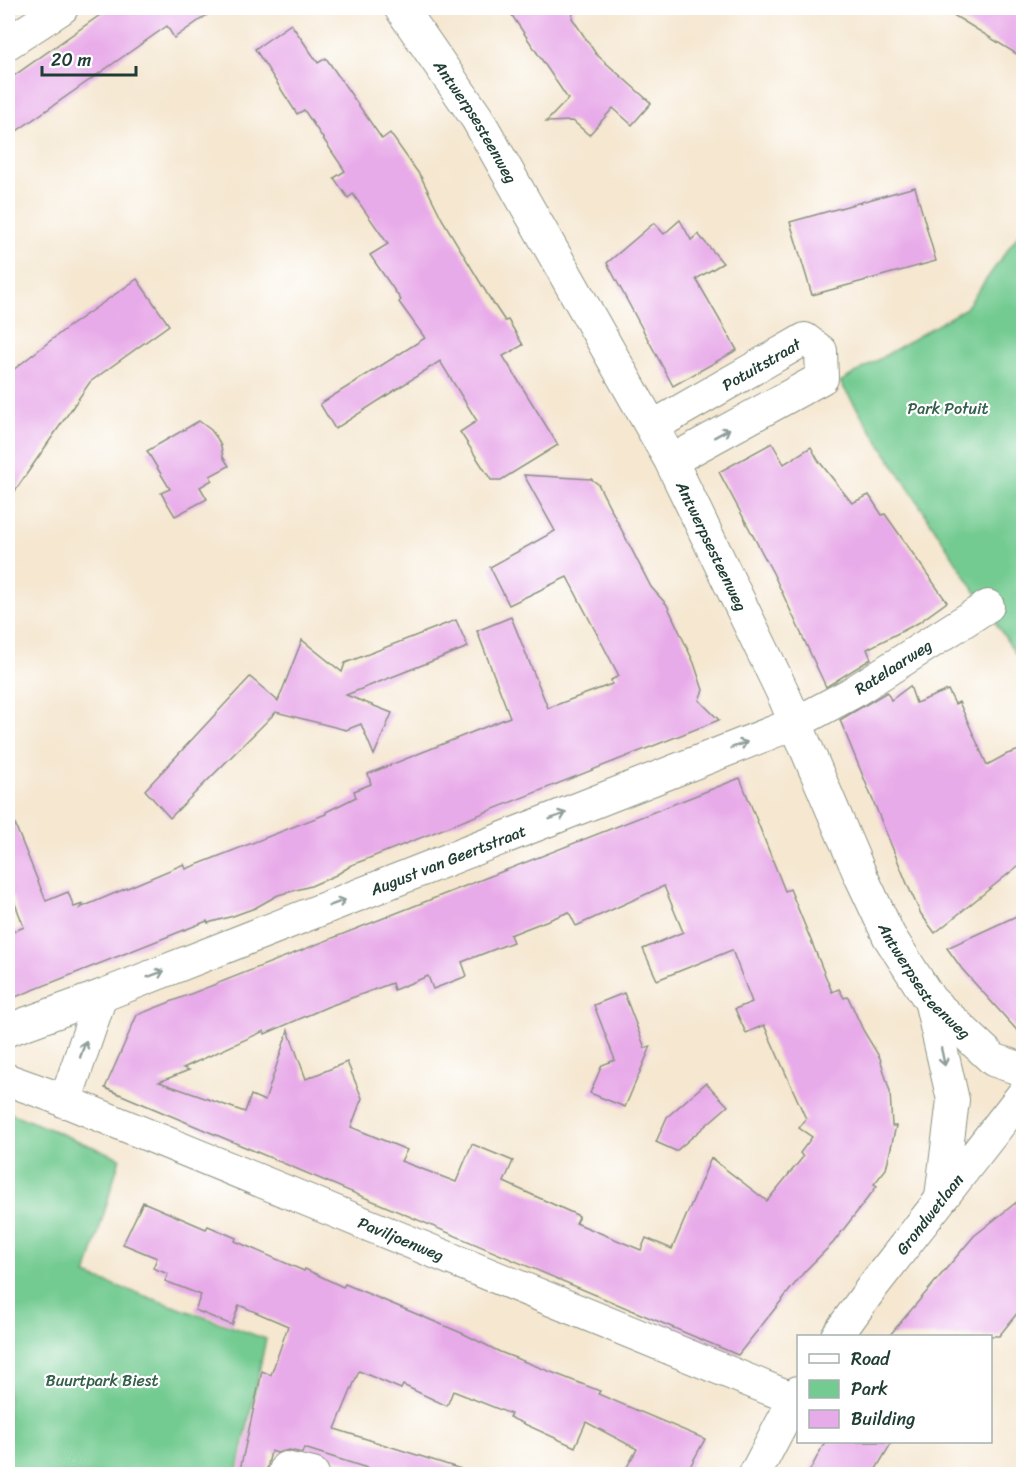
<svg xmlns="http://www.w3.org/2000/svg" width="1031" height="1482" font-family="Sriracha,sans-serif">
	<rect width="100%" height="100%" fill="#fff"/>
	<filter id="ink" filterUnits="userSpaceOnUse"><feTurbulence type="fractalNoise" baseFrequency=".0167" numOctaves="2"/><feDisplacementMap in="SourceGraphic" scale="12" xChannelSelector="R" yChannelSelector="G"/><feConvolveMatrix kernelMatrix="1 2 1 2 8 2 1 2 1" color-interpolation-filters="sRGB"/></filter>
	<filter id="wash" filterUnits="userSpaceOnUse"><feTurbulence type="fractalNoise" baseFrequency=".008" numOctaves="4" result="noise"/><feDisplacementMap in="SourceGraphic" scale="24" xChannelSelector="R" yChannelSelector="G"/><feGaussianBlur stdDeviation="1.35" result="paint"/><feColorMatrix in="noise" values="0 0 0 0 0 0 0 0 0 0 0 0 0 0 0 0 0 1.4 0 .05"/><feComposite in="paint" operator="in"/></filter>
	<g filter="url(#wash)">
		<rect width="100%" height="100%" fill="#f5e7d0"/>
		<g fill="#73cb91" stroke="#498462" stroke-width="1.5">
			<polygon points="1023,228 1023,661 1017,656 840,382 966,308"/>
			<polygon points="8,1112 120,1158 86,1275 266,1339 237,1474 8,1474"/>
		</g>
		<g id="blocks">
			<g fill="#e8abe9" fill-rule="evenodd">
				<polygon points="110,8 217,8 174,38 167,26 8,137 8,80"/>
				<polygon points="507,8 574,8 572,18 596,54 651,103 632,125 613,108 589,135 573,121 546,122 568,99"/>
				<polygon points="942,8 1023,8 1023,58"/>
				<polygon points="291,24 318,63 326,58 382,139 390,133 421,177 442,219 489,297 505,321 508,320 523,345 503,356 558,445 501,480 491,480 460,432 477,421 440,361 335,429 320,404 425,338 399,302 401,300 370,255 388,244 353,194 348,198 334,178 345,171 304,110 297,114 255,49"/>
				<polygon points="915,187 936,261 812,295 790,222"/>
				<polygon points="680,220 691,240 698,234 723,263 696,279 737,350 673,386 607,263 654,223 664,234"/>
				<polygon points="137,279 169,325 90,382 8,501 8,374 64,330"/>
				<polygon points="199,421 211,430 217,438 221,446 223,457 229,466 210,476 212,480 200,487 207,499 175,516 161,493 170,489 147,451"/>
				<polygon points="772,443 784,464 811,447 818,460 852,503 869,495 882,515 885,514 947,602 918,623 867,649 871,659 826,687 773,573 719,472"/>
				<polygon points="524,475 591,479 598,484 651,587 667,605 694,663 703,690 699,700 719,720 349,866 349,867 336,875 311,886 278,895 255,908 233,916 208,923 207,921 8,1000 8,934 24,927 8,885 8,807 46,901 68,892 74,907 83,904 80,908 184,864 186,869 326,814 326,812 356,797 354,791 371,784 368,774 510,717 477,631 511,617 548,708 612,684 611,680 619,676 567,577 509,605 490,567 555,531"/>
				<polygon points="456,620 468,647 346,695 392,713 374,755 361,724 346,730 276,712 170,818 145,790 250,677 278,701 302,640 342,672 345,663"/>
				<polygon points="910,686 916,703 948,690 955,704 959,702 987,765 1007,754 1023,749 1023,862 935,933 921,914 908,886 840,720 887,692 891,700"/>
				<path d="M740,778L785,891L790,889L832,992L839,989L844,998L848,997L863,1030L880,1058L890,1092L892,1126H896L886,1169L874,1184L877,1186L833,1243L805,1271L738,1355L105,1088L137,1015ZM664,886L683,932L643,949L657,980L732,950L752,1002L735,1009L746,1033L764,1025L806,1119L799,1128L812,1137L800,1153L803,1157L767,1201L711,1158L672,1249L646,1238L641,1250L576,1223L579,1216L504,1182L513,1161L472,1144L456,1182L401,1161L407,1150L351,1127L362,1098L347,1062L306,1079L288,1030L265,1101L251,1095L245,1112L159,1082L189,1070L183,1068L264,1031L265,1034L327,1007L392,983L394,990L428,976L433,989L467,976L462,962L513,942L510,935L569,912L576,926Z"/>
				<polygon points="1023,913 1023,1037 962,969 947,948"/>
				<polygon points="624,993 645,1048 651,1046 625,1107 590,1093 602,1065 615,1060 594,1005"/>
				<polygon points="706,1083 728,1106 676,1151 656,1142 667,1117"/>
				<polygon points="1023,1197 1023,1306 999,1336 889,1336 974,1236"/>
				<polygon points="143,1202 206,1229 208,1226 236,1238 235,1241 304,1271 305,1269 343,1287 345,1284 464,1334 500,1352 600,1391 598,1394 705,1439 686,1474 623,1474 637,1449 586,1422 575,1447 509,1417 511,1414 453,1391 447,1406 403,1385 401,1389 359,1371 335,1429 461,1469 460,1474 386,1474 304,1448 302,1453 289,1450 277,1453 271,1451 266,1474 239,1474 262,1371 271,1375 288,1326 239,1305 232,1325 195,1310 201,1295 165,1281 168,1274 153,1268 157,1258 123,1244"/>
				<polygon points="825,1442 892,1442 873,1474 808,1474"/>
			</g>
		</g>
	</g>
	<g filter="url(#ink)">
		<use href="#blocks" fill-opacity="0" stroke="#8a9282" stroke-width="1.5"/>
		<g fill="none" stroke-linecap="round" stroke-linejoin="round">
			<defs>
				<g id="minor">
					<polyline points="8,43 62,8"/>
					<path id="s1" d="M652,427L805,339L821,351L822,378L671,461"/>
					<polyline points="930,1000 953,1100 941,1197"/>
					<path id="s2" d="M8,1030L101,996L796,723L850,694L988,606"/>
					<path id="s3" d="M8,1080L50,1095L794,1399"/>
					<polyline points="65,1102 101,996"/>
					<path id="s4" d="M837,1336L873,1286L1024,1093"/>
					<polyline points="284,1474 286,1468 313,1474"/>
					<polyline points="755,1474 798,1392"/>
				</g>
				<g id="major">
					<path id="s5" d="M401,8L477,118L671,461L782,691L859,872L889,936L930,1000L994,1060L1024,1070"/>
				</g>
			</defs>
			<use href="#minor" stroke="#8a9282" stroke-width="34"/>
			<use href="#major" stroke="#8a9282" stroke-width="35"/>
			<use href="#minor" stroke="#fff" stroke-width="32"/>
			<use href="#major" stroke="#fff" stroke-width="33"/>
		</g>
		<defs><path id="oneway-shaft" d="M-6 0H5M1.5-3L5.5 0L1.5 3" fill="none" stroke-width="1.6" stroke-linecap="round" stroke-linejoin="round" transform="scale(1.5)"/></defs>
		<g stroke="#8f9e9a">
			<use href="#oneway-shaft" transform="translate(722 433) rotate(-29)"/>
			<use href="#oneway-shaft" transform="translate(739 745) rotate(-21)"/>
			<use href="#oneway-shaft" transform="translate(558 816) rotate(-21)"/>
			<use href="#oneway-shaft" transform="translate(337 903) rotate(-21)"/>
			<use href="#oneway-shaft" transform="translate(156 974) rotate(-21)"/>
			<use href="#oneway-shaft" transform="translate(83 1049) rotate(-71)"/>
			<use href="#oneway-shaft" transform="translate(943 1057) rotate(78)"/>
		</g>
	</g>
	<g text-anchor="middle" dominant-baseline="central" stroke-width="4.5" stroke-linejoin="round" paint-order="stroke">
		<g font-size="16" fill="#1f3d34" stroke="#fff">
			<text stroke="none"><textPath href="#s5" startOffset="136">Antwerpsesteenweg</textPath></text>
			<text stroke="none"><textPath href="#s1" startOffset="126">Potuitstraat</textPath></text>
			<text stroke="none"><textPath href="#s5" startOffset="622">Antwerpsesteenweg</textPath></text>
			<text stroke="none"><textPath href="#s2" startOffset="958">Ratelaarweg</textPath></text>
			<text stroke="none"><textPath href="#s2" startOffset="472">August van Geertstraat</textPath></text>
			<text stroke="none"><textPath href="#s5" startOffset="1108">Antwerpsesteenweg</textPath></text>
			<text stroke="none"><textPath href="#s4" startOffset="153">Grondwetlaan</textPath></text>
			<text stroke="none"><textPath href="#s3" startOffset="424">Paviljoenweg</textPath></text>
		</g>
		<g font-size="16" fill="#34604b" stroke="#fff">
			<text x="948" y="408">Park Potuit</text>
			<text x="102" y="1380">Buurtpark Biest</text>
		</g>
	</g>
	<rect width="1031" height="1482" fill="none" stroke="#fff" stroke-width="30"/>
	<rect x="797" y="1335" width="195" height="108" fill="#ffffff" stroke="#a5b1ae" stroke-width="1.5"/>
	<rect x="809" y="1354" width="30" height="9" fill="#ffffff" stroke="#a5b1ae" stroke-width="1.5"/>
	<text x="851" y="1365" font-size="18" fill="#1f3d34">Road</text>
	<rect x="809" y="1380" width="30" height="18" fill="#73cb91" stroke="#a5b1ae" stroke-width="1.5"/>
	<text x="851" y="1395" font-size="18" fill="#1f3d34">Park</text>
	<rect x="809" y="1410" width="30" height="18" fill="#e8abe9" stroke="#a5b1ae" stroke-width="1.5"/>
	<text x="851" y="1425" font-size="18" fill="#1f3d34">Building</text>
	<path d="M42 66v9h94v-9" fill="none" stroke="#1f3d34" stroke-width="3"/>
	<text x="51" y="66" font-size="18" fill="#1f3d34" stroke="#ffffff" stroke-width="4.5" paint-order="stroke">20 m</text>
</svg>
